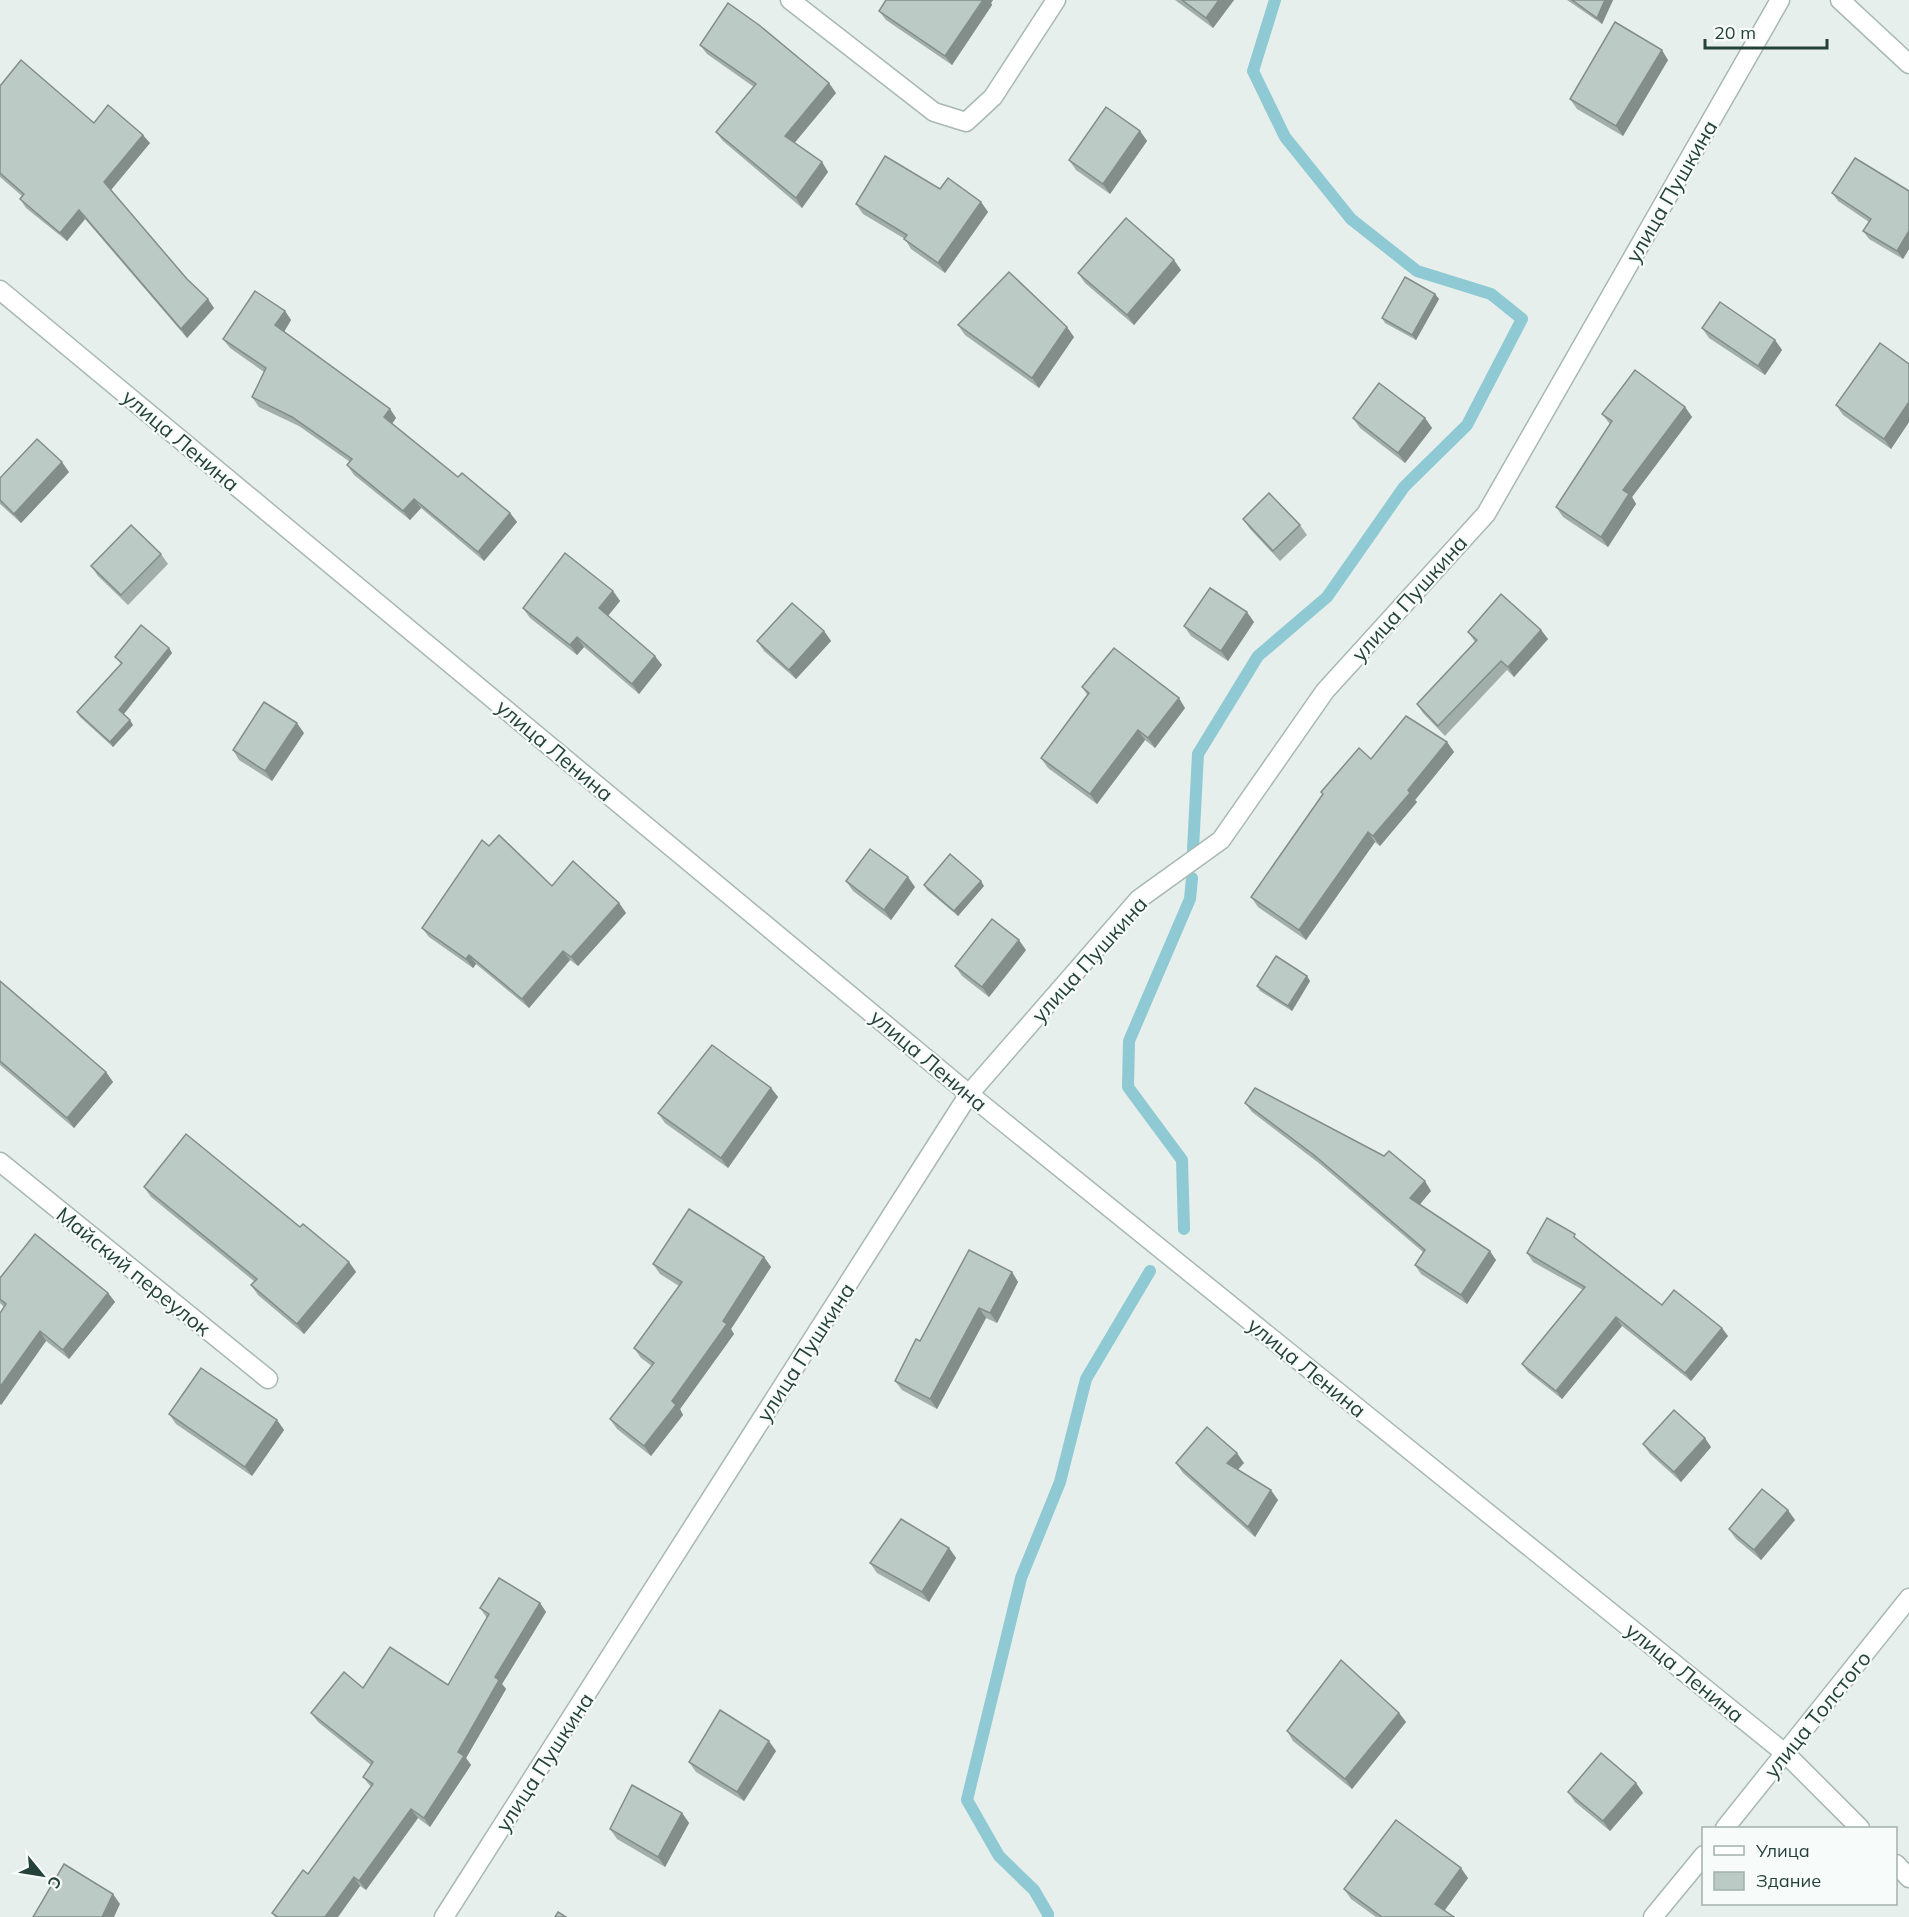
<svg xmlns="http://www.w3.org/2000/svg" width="1909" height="1917" font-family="Mulish,sans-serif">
	<rect width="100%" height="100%" fill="#e6efeb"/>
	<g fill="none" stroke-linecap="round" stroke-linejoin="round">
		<g stroke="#8ec9d4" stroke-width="12">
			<polyline points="1193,849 1198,754 1258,656 1327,597 1404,487 1467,425 1522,319 1491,294 1417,271 1351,219 1285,137 1253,71 1275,0"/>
			<polyline points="1184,1229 1182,1160 1128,1087 1129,1041 1190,899 1192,878"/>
			<polyline points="1048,1917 1048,1914 1034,1890 999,1856 967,1800 1021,1578 1060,1482 1086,1379 1150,1271"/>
		</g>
		<defs>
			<g id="street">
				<polyline points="790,0 934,112 966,122 993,97 1056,0"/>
				<polyline points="1840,0 1909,64"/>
				<polyline points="0,290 969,1094 1786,1754 1860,1828"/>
				<polyline points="0,1162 268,1379"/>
				<polyline points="1725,1828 1909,1598"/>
				<polyline points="1896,1864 1909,1878"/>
				<polyline points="444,1917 969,1094 1139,899 1221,840 1325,691 1486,514 1780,0"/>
				<polyline points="1653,1917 1704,1855"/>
			</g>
		</defs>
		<use href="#street" stroke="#a8b8b2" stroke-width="21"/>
		<use href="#street" stroke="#fff" stroke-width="18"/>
	</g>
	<g fill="#a1aea9">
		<polygon points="886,0 993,0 991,3 992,5 952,65 886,20 879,11"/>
		<polygon points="1175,0 1234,0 1213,28"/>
		<polygon points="1567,0 1613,0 1602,24"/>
		<polygon points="700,45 836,93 794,143 822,162 828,172 802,208 723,141 716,132 754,87 707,54"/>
		<polygon points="1668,60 1623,136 1577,109 1570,99"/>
		<polygon points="0,86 94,123 150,143 111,190 187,279 214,308 187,338 85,219 67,241 26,208 20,199 22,196 0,177"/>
		<polygon points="1140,131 1147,141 1110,194 1076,170 1069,160"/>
		<polygon points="940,189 981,202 988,212 945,273 911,249 905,239 863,214 856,204"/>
		<polygon points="1909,191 1909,249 1903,259 1869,239 1863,231 1869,222 1838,201 1832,193"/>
		<polygon points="1181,270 1134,325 1085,283 1078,273"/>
		<polygon points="1435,294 1439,299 1416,340 1385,323 1382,318"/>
		<polygon points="285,311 291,320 284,332 390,409 396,418 392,424 458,477 510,513 517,522 484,561 421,508 410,520 354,475 347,465 350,462 299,426 259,407 252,397 264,372 230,348 223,339"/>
		<polygon points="958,325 1074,337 1039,388 965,335"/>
		<polygon points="1702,328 1775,340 1782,350 1765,375 1709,338"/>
		<polygon points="1909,364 1909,422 1891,449 1843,415 1836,405"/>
		<polygon points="1685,407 1692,417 1632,497 1636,504 1608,547 1563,517 1556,507 1610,424 1602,414"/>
		<polygon points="1353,418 1425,418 1432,428 1405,463 1360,428"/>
		<polygon points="69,472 21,523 0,504 0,478"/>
		<polygon points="1243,519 1300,525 1307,535 1280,561 1250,529"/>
		<polygon points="161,554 168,564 128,605 98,576 91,566"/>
		<polygon points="613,591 620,601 608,616 662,665 639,694 584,647 577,655 530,618 523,608"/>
		<polygon points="1254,622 1228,661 1191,636 1184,626"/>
		<polygon points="1541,630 1548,639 1514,677 1507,670 1445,736 1423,713 1417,704 1475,642 1468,632"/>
		<polygon points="824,631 831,641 796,679 764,651 757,641"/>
		<polygon points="169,648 172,653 124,714 133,725 113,747 80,717 77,712 121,664 115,657"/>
		<polygon points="1082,687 1185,708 1155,748 1145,740 1097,804 1048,768 1041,758 1088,696"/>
		<polygon points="304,733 272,781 239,760 233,750"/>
		<polygon points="1447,742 1454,752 1415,800 1417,802 1380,846 1375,842 1306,940 1258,907 1251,897 1323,794 1321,792"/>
		<polygon points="489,846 552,886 619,903 626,913 578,966 570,960 529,1008 476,964 473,968 429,937 422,928"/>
		<polygon points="846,881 915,887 891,920 853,891"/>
		<polygon points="924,885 984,886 958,916 927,890"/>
		<polygon points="1026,950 989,997 962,976 955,966"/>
		<polygon points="1307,976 1310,981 1292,1011 1260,991 1257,986"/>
		<polygon points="0,981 106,1072 113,1082 74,1128 0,1065"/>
		<polygon points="771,1088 778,1097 728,1168 665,1123 658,1113"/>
		<polygon points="1245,1103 1431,1191 1419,1204 1496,1260 1467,1304 1421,1274 1415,1265 1423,1252 1320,1164 1252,1112"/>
		<polygon points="144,1187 300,1227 349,1262 356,1272 304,1334 258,1295 251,1285 255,1282 151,1197"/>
		<polygon points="1581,1242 1662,1305 1728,1336 1691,1381 1622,1326 1562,1399 1528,1372 1522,1364 1583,1290 1533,1262 1527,1253"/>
		<polygon points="764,1257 771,1267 731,1329 734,1334 680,1409 683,1415 651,1456 617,1429 610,1419 652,1366 641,1358 634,1348 679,1286 660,1274 653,1264"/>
		<polygon points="1012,1272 1018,1282 997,1323 986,1318 937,1409 902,1390 895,1381 920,1341"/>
		<polygon points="0,1278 108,1293 115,1302 69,1359 46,1341 1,1405 0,1404 0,1313 4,1307 0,1303"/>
		<polygon points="169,1414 277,1420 284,1430 252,1476 176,1424"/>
		<polygon points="1643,1444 1711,1447 1681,1482 1650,1454"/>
		<polygon points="1176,1463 1244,1463 1238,1470 1278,1500 1255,1537 1183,1473"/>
		<polygon points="1795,1520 1761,1560 1736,1539 1729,1529"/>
		<polygon points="949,1548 956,1558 929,1602 877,1573 870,1563"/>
		<polygon points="540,1603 546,1612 502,1684 506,1689 466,1758 471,1765 430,1827 418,1818 366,1890 360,1886 338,1917 275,1917 272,1913 308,1874 371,1787 363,1777 371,1765 318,1722 311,1713 363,1688 448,1685 487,1618 480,1608"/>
		<polygon points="1399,1713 1406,1722 1352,1789 1293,1741 1287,1731"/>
		<polygon points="776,1751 744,1801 696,1772 689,1762"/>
		<polygon points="1636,1783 1643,1793 1610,1831 1575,1802 1568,1792"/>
		<polygon points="682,1813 689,1823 665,1867 617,1839 610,1829"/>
		<polygon points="1468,1878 1444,1911 1454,1917 1376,1917 1351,1899 1344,1889"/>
	</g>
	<g fill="#838d89">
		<polygon points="983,0 993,0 991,3 992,5 952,65 945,56"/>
		<polygon points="1219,0 1234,0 1213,28 1206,18"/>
		<polygon points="1605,0 1613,0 1602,24 1597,18"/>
		<polygon points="1662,50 1668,60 1623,136 1616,126"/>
		<polygon points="829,83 836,93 792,146 785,136"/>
		<polygon points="1140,131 1147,141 1110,194 1103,184"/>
		<polygon points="143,135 150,143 110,191 104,182"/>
		<polygon points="822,162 828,172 802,208 796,198"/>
		<polygon points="981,202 988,212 945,273 938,263"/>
		<polygon points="79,210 85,219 67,241 60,233"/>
		<polygon points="1909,231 1909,249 1903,259 1897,251"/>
		<polygon points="1174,260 1181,270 1134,325 1127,315"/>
		<polygon points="1435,294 1439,299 1416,340 1412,335"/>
		<polygon points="208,299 214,308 187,338 181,329"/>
		<polygon points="285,311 291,320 282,335 275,325"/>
		<polygon points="1067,327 1074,337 1039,388 1032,378"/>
		<polygon points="1775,340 1782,350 1765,375 1758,366"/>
		<polygon points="1909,402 1909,422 1891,449 1884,439"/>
		<polygon points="1685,407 1692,417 1632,497 1636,504 1608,547 1601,537 1623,490"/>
		<polygon points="390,409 396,418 390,426 384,417"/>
		<polygon points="1425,418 1432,428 1405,463 1398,453"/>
		<polygon points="62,462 69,472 21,523 14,514"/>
		<polygon points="414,499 421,508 410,520 403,511"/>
		<polygon points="510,513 517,522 484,561 478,552"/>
		<polygon points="613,591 620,601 606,618 599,608"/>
		<polygon points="1247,612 1254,622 1228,661 1221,651"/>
		<polygon points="1541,630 1548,639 1514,677 1508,667"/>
		<polygon points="824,631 831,641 796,679 789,670"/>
		<polygon points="577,637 584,647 577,655 570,645"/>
		<polygon points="169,648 172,653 123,715 119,710"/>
		<polygon points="655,656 662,665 639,694 632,684"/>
		<polygon points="1179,698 1185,708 1155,748 1148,738"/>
		<polygon points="130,720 133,725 113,747 110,742"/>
		<polygon points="297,723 304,733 272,781 265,771"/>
		<polygon points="1138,730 1145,740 1097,804 1090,794"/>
		<polygon points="1447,742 1454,752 1415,800 1417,802 1380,846 1373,836 1408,790"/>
		<polygon points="1368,832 1375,842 1306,940 1299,930"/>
		<polygon points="908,877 915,887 891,920 884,910"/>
		<polygon points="981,881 984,886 958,916 954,911"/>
		<polygon points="619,903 626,913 578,966 571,957"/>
		<polygon points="1019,940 1026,950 989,997 982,987"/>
		<polygon points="563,951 570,960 529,1008 522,999"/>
		<polygon points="469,955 476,964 473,968 466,959"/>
		<polygon points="1307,976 1310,981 1292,1011 1288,1006"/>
		<polygon points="106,1072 113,1082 74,1128 67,1118"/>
		<polygon points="771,1088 778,1097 728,1168 721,1158"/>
		<polygon points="1425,1181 1431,1191 1417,1208 1410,1198"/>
		<polygon points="1490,1251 1496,1260 1467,1304 1461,1295"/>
		<polygon points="764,1257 771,1267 731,1329 734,1334 680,1409 683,1415 651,1456 644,1446 672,1401"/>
		<polygon points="349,1262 356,1272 304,1334 297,1324"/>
		<polygon points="1012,1272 1018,1282 997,1323 990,1313"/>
		<polygon points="108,1293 115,1302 69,1359 63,1350"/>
		<polygon points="979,1308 986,1318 937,1409 930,1399"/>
		<polygon points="1616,1317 1622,1326 1562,1399 1556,1391"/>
		<polygon points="1722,1328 1728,1336 1691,1381 1685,1373"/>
		<polygon points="40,1331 46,1341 1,1405 0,1403 0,1387"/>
		<polygon points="277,1420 284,1430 252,1476 245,1467"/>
		<polygon points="1705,1438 1711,1447 1681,1482 1674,1472"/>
		<polygon points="1237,1453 1244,1463 1234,1473 1227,1463"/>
		<polygon points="1271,1490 1278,1500 1255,1537 1248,1527"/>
		<polygon points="1788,1510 1795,1520 1761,1560 1754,1550"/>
		<polygon points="949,1548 956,1558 929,1602 922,1592"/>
		<polygon points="540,1603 546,1612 502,1684 506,1689 466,1758 471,1765 430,1827 424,1818 495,1677"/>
		<polygon points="1399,1713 1406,1722 1352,1789 1345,1779"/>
		<polygon points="769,1741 776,1751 744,1801 737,1792"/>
		<polygon points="1636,1783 1643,1793 1610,1831 1603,1821"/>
		<polygon points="411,1809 418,1818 366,1890 359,1881"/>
		<polygon points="682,1813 689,1823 665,1867 658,1857"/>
		<polygon points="1461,1868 1468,1878 1442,1914 1435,1904"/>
		<polygon points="354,1877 360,1886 338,1917 325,1917"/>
		<polygon points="113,1894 120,1904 114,1917 102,1917"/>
	</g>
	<g fill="#bbcac4" stroke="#838d89" stroke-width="1.5">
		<polygon points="886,0 983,0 945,56 879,11"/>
		<polygon points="1182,0 1219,0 1206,18"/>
		<polygon points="1572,0 1605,0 1597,18"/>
		<polygon points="728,3 759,25 829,83 785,136 822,162 796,198 716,132 756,84 700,45"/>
		<polygon points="1615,22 1662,50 1616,126 1570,99"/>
		<polygon points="21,60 94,123 108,105 143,135 104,182 187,279 208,299 181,329 79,210 60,233 20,199 24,194 0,173 0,86"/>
		<polygon points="1106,107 1140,131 1103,184 1069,160"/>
		<polygon points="885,156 940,189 948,178 981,202 938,263 904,239 907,235 856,204"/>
		<polygon points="1855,158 1909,191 1909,231 1897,251 1863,231 1871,219 1832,193"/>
		<polygon points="1126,218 1174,260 1127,315 1078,273"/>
		<polygon points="1009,272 1067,327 1032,378 958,325"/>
		<polygon points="1405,277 1435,294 1412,335 1382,318"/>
		<polygon points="255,291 285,311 275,325 390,409 384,417 458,477 462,473 510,513 478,552 414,499 403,511 347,465 352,459 292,417 252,397 266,368 223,339"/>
		<polygon points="1720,302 1775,340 1758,366 1702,328"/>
		<polygon points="1880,343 1909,364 1909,402 1884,439 1836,405"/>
		<polygon points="1635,370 1685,407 1623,490 1629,494 1601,537 1556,507 1612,421 1602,414"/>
		<polygon points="1379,383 1425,418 1398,453 1353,418"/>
		<polygon points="37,439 62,462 14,514 0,500 0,478"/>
		<polygon points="1269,493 1300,525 1273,551 1243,519"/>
		<polygon points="131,525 161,554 121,595 91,566"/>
		<polygon points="565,553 613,591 599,608 655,656 632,684 577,637 570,645 523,608"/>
		<polygon points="1210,588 1247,612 1221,651 1184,626"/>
		<polygon points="1501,594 1541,630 1508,667 1501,661 1438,726 1417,704 1477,640 1468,632"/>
		<polygon points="792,603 824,631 789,670 757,641"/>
		<polygon points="141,625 169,648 119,710 130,720 110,742 77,712 122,663 115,657"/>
		<polygon points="1114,648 1179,698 1148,738 1138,730 1090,794 1041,758 1089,693 1082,687"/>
		<polygon points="264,702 297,723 265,771 233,750"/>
		<polygon points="1406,716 1447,742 1408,790 1410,793 1373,836 1368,832 1299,930 1251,897 1323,794 1321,792 1359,748 1371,759"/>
		<polygon points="499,835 552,886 573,861 619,903 571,957 563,951 522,999 469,955 466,959 422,928 482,840 489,846"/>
		<polygon points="870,849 908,877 884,910 846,881"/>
		<polygon points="950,854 981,881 954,911 924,885"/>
		<polygon points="992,919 1019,940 982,987 955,966"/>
		<polygon points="1276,956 1307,976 1288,1006 1257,986"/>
		<polygon points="0,981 106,1072 67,1118 0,1061"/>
		<polygon points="712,1045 771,1088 721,1158 658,1113"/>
		<polygon points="1255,1088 1384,1156 1389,1151 1425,1181 1410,1198 1490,1251 1461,1295 1415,1265 1425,1250 1314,1155 1245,1103"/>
		<polygon points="186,1134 300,1227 303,1224 349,1262 297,1324 251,1285 257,1279 144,1187"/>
		<polygon points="689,1209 764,1257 723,1321 727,1324 672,1401 676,1405 644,1446 610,1419 654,1363 634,1348 682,1282 653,1264"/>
		<polygon points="1547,1218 1575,1234 1574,1237 1662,1305 1674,1290 1722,1328 1685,1373 1616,1317 1556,1391 1522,1364 1585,1287 1527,1253"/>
		<polygon points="35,1234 108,1293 63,1350 40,1331 0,1387 0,1313 6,1304 0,1299 0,1278"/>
		<polygon points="969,1250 1012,1272 990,1313 979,1308 930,1399 895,1381 916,1339 920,1341"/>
		<polygon points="201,1368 277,1420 245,1467 169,1414"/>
		<polygon points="1674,1410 1705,1438 1674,1472 1643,1444"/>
		<polygon points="1207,1427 1237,1453 1227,1463 1271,1490 1248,1527 1176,1463"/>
		<polygon points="1762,1489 1788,1510 1754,1550 1729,1529"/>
		<polygon points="901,1519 949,1548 922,1592 870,1563"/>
		<polygon points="499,1578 540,1603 495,1677 499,1680 458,1752 464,1756 424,1818 411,1809 359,1881 354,1877 325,1917 278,1917 272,1913 303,1870 308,1874 373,1784 363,1777 373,1762 311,1713 344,1672 363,1688 390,1647 448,1685 489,1614 480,1608"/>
		<polygon points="1341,1660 1399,1713 1345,1779 1287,1731"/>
		<polygon points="720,1710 769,1741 737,1792 689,1762"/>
		<polygon points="1601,1753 1636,1783 1603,1821 1568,1792"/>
		<polygon points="632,1785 682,1813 658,1857 610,1829"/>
		<polygon points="1396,1820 1461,1868 1435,1904 1454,1917 1382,1917 1344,1889"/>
		<polygon points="64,1864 113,1894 102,1917 33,1917"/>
		<polygon points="558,1912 566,1917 555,1917"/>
	</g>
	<g text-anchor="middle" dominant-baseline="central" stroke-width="4.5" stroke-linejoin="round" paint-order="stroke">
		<g font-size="21" fill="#24423a" stroke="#f7fbf9">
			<text transform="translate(1671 191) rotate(-60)">улица Пушкина</text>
			<text transform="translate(181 440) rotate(40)">улица Ленина</text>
			<text transform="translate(1409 598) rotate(-48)">улица Пушкина</text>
			<text transform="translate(555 750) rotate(40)">улица Ленина</text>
			<text transform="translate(1089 959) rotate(-48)">улица Пушкина</text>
			<text transform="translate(929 1060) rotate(40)">улица Ленина</text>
			<text transform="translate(134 1271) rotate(39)">Майский переулок</text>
			<text transform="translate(805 1352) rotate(-57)">улица Пушкина</text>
			<text transform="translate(1307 1367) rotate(39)">улица Ленина</text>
			<text transform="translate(1685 1672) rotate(39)">улица Ленина</text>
			<text transform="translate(1817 1714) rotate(-51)">улица Толстого</text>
			<text transform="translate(544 1762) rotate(-57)">улица Пушкина</text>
		</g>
	</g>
	<rect x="1702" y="1827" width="195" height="78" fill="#f7fbf9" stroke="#a3b1ad" stroke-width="1.5"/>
	<rect x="1714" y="1846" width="30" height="9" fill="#ffffff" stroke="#a3b1ad" stroke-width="1.5"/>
	<text x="1756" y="1857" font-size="18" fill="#24423a">Улица</text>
	<rect x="1714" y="1872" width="30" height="18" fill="#bbcac4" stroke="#a3b1ad" stroke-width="1.5"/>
	<text x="1756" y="1887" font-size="18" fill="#24423a">Здание</text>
	<g transform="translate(42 1875) rotate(120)" stroke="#f7fbf9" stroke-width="4.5" paint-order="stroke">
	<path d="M0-4.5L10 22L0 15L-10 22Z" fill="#24423a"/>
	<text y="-9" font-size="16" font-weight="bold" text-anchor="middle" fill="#24423a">С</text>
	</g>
	<path d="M1705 39v9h122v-9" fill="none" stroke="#24423a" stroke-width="3"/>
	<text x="1714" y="39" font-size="18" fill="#24423a" stroke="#f7fbf9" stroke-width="4.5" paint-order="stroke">20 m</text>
</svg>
